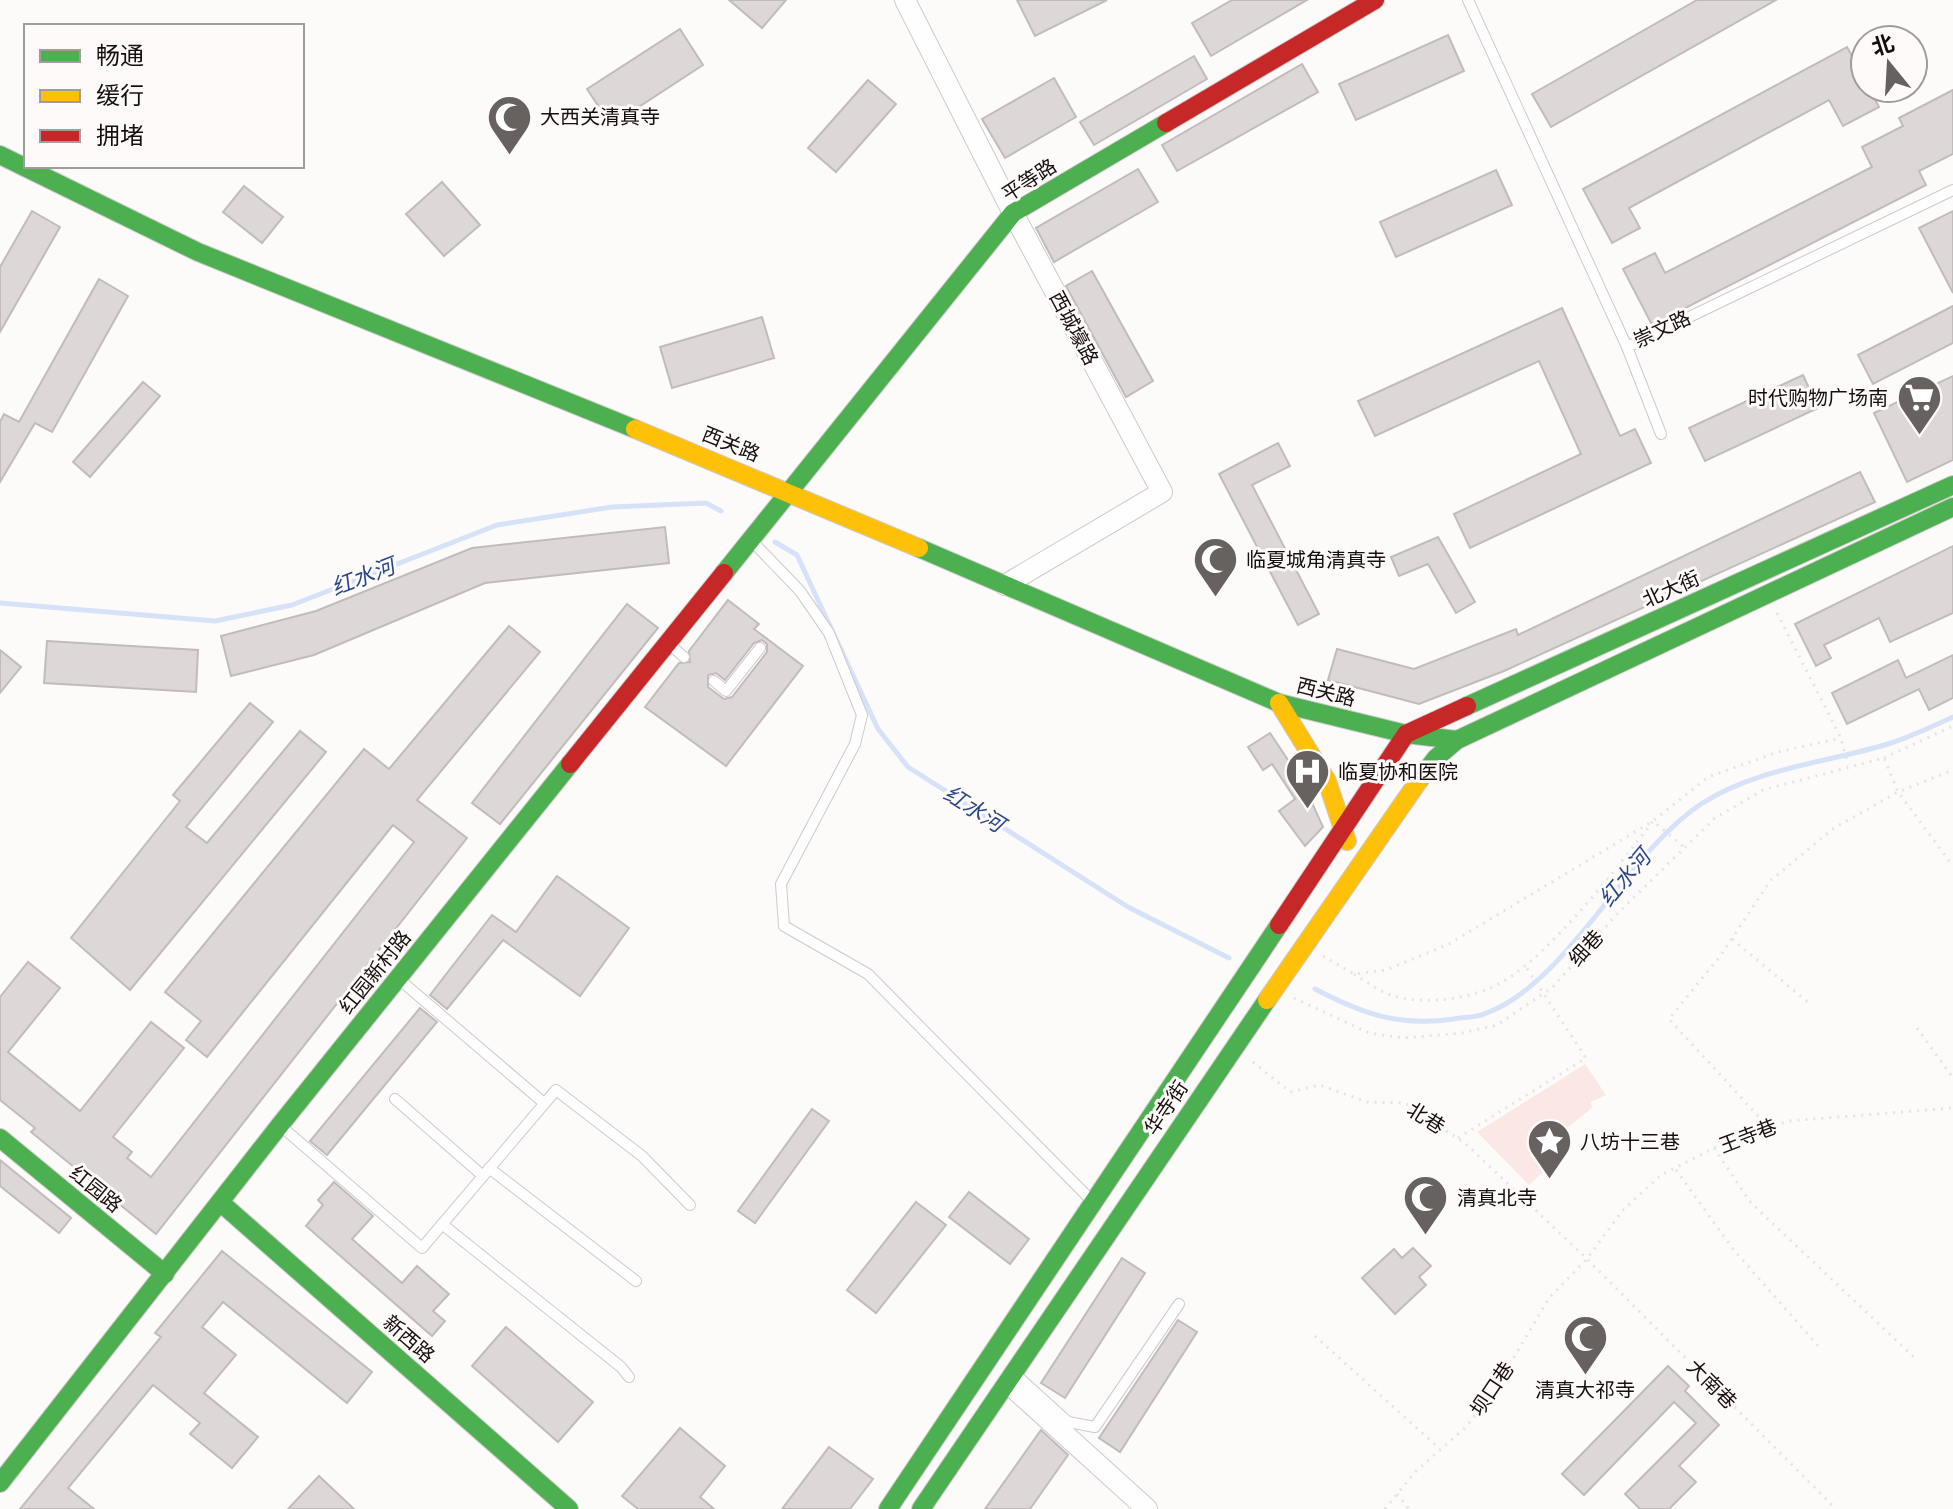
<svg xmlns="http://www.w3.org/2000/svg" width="1953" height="1509" font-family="'DejaVu Sans','Noto Sans SC',sans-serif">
	<rect width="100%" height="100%" fill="#fdfbfa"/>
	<polygon fill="#fbe8e4" points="1585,1064 1606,1095 1591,1102 1592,1108 1554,1138 1564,1153 1529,1185 1477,1132"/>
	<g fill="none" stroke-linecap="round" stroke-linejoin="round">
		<g stroke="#d6e2f7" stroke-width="5">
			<polyline points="775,542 797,555 878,729 908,767 1128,907 1229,958"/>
			<polyline points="0,603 215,621 292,605 497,525 612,507 706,503 721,511"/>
			<path d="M1315,989C1363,1014 1399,1027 1454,1019C1463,1017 1475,1018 1484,1014C1566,986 1624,855 1701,804C1758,767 1828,763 1891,743C1912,736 1933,726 1953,717"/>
		</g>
	</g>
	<g fill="#ddd8d7" stroke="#c1bcbb" stroke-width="2" fill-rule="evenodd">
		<polygon points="729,0 786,0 762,28"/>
		<polygon points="1017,0 1107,0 1035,36"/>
		<polygon points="1232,0 1307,0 1211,56 1192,23"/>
		<polygon points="1697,0 1776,0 1551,127 1532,94"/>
		<polygon points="680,29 703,65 611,125 587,89"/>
		<polygon points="1448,35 1464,71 1356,120 1339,84"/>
		<polygon points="1847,47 1865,80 1865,88 1869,88 1879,107 1843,126 1829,100 1629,208 1640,228 1612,243 1583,189"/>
		<polygon points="1194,56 1207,79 1094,145 1080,122"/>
		<polygon points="1302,64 1318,92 1177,171 1162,145"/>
		<polygon points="1054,78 1076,117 1005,158 982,119"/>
		<polygon points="868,80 896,104 836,172 808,148"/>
		<polygon points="1953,90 1953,154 1919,171 1926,185 1652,325 1623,269 1655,253 1665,273 1872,167 1862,147 1903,126 1899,118"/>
		<polygon points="1138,169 1158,202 1054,262 1036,228"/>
		<polygon points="1496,170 1512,205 1396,257 1380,222"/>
		<polygon points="442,182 480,225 444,256 406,214"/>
		<polygon points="244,186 283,217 262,243 223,212"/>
		<polygon points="32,211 60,227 0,332 0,267"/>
		<polygon points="1953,211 1953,293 1919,228"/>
		<polygon points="1092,271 1153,381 1126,397 1066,286"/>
		<polygon points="99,279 128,296 52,432 35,423 0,482 0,422 4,414 19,422"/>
		<polygon points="1953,306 1953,343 1873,384 1858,355"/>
		<polygon points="1562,308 1620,436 1635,429 1651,463 1470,548 1454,514 1581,454 1539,361 1375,436 1358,401"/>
		<polygon points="762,317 774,358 672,388 660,347"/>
		<polygon points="1803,375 1818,408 1705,461 1689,428"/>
		<polygon points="1953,376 1953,460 1907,482 1874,413"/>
		<polygon points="143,382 160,396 90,477 73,462"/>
		<polygon points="1278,443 1290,466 1252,485 1319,614 1298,625 1219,474"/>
		<polygon points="1860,472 1875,502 1504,671 1419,704 1328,680 1337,649 1414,669 1516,629 1518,635"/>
		<polygon points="665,527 669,563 485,583 314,655 231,676 221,636 316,611 472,548"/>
		<polygon points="1438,537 1475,602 1456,613 1428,564 1399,576 1391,557"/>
		<polygon points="1953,546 1953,613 1890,642 1879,618 1824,645 1831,658 1816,666 1795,624"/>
		<path d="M728,600L759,624L754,629L803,666L726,766L645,707L679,663L690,662L689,651ZM762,640L767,644V652L732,697L724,699L708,687V675L716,673L725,680L754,643Z"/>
		<polygon points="627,604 658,628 500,824 472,803"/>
		<polygon points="509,626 540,652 417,800 467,838 156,1234 31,1132 35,1128 0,1100 0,997 28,962 60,988 8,1052 80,1111 151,1022 184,1048 113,1137 132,1152 127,1158 151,1177 414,842 393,825 207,1057 186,1040 201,1021 165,992 364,749 389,769"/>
		<polygon points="47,641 198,650 196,692 44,683"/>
		<polygon points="0,650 21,667 0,693"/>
		<polygon points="1953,655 1953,698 1929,710 1919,689 1847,724 1832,693 1898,660 1906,678"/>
		<polygon points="250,703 273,722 186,827 207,843 300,731 326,752 130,990 71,938 180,801 173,795"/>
		<polygon points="1270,733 1302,781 1323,827 1305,846 1279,811 1295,799 1272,764 1263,770 1248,747"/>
		<polygon points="557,876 629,928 580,996 503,940 447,1009 430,995 492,915 516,932"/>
		<polygon points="420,1008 437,1022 327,1155 310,1141"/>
		<polygon points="812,1109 829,1121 755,1223 738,1211"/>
		<polygon points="0,1160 71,1218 59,1233 0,1186"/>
		<polygon points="334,1182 373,1216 352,1239 402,1283 417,1266 449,1294 433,1311 445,1321 432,1336 306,1226 323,1205 318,1200"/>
		<polygon points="969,1192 1029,1239 1010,1264 949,1217"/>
		<polygon points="916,1202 946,1225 876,1313 847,1290"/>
		<polygon points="1413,1248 1431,1266 1419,1277 1426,1285 1395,1314 1362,1278 1394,1249 1402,1258"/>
		<polygon points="222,1251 372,1372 347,1403 223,1302 202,1327 236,1355 204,1393 258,1437 232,1468 190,1434 200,1423 153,1385 68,1488 94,1509 20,1509 161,1337 155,1333"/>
		<polygon points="1122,1258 1145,1273 1065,1398 1041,1383"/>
		<polygon points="1178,1320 1197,1332 1120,1452 1099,1438"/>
		<polygon points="506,1327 593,1402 558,1442 472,1366"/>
		<polygon points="1668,1366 1689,1386 1685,1391 1719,1425 1679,1466 1696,1482 1669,1509 1640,1509 1625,1494 1696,1423 1674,1402 1584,1495 1562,1474"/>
		<polygon points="680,1428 725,1466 700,1497 714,1509 638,1509 622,1496"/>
		<polygon points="1041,1430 1068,1455 1030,1509 985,1509"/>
		<polygon points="829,1447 873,1479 850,1509 782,1509"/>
		<polygon points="319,1476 354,1509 288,1509"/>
	</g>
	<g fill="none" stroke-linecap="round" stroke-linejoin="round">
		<defs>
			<g id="lane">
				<polyline points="1468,0 1627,347 1953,190"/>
				<polyline points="1627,347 1661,434"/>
				<polyline points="752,541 800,591 829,633 862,715 855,744 781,884 784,926 868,974 1090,1199"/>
				<polyline points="669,644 684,657"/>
				<polyline points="714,681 726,691 760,648"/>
				<polyline points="400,980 544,1103"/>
				<polyline points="395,1099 483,1176"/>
				<polyline points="282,1127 422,1248 556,1090 642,1156 690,1205"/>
				<polyline points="489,1168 636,1281"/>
				<polyline points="442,1224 621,1367 629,1377"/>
				<polyline points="1015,1374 1068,1422 1095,1427 1179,1304"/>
			</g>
			<g id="street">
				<polyline points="905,0 1013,213 1162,492 1005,585"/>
				<polyline points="1009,1384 1147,1509"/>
			</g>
			<g id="fast">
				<polyline points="0,155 198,252 635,429"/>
				<polyline points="919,548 1279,703 1406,734 1457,740"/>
				<polyline points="724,573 1013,213 1166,123"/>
				<polyline points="1467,706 1953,485"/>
				<polyline points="1420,779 1436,758 1457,740 1953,507"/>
				<polyline points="0,1138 165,1274"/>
				<polyline points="220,1202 569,1509"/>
				<polyline points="0,1483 280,1125 570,764"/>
				<polyline points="888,1509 1279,925"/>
				<polyline points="921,1509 1267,1000"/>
			</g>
			<g id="slow">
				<polyline points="635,429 919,548"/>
				<polyline points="1279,703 1327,781 1347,841"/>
				<polyline points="1267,1000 1420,779"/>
			</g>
			<g id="jam">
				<polyline points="1166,123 1375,0"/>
				<polyline points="570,764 724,573"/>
				<polyline points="1279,925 1406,734 1467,706"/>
			</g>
		</defs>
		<use href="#lane" stroke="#cfcac9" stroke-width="12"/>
		<use href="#street" stroke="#cfcac9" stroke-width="22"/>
		<use href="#fast" stroke="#cfcac9" stroke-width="20"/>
		<use href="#slow" stroke="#cfcac9" stroke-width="20"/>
		<use href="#jam" stroke="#cfcac9" stroke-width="20"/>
		<g stroke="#e5e4e4" stroke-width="3" stroke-dasharray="2 6" stroke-linecap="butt">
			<polyline points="1777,613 1841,738 1848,765"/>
			<polyline points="1884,758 1953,726"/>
			<polyline points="1732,939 1810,1004"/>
			<polyline points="1323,956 1354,974 1386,970 1449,944 1653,821 1708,777 1778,752 1841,738"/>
			<path d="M1354,974C1366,981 1378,991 1391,995C1423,1006 1475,999 1504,981C1550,954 1620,865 1653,821L1685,848"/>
			<polyline points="1294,998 1369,1033 1403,1038 1462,1033 1497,1025 1553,987 1617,914 1715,818 1763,790 1884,758 1898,792 1953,866"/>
			<polyline points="1917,1028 1953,1078"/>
			<polyline points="1253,1062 1290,1092 1320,1085 1367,1102 1405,1103 1466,1144 1587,1259 1836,1509"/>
			<polyline points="1769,1128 1669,1019 1721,955 1770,881 1834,828 1898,792 1953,770"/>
			<polyline points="1458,1138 1586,1058 1526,967"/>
			<polyline points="1714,1148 1751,1203 1918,1361"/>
			<polyline points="1676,1170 1733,1249 1819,1347"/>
			<polyline points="1315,1336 1440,1449"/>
			<polyline points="1397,1494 1409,1509"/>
			<polyline points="1385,1509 1415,1472 1465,1428 1491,1396 1549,1298 1587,1259 1622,1211 1661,1175 1714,1148 1788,1121 1953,1108"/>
		</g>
		<use href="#lane" stroke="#fffefe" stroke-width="10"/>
		<use href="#street" stroke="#fffefe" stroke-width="20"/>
		<use href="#fast" stroke="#4caf50" stroke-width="18"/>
		<use href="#slow" stroke="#ffc107" stroke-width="18"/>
		<use href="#jam" stroke="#c62828" stroke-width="18"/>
	</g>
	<defs>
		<symbol id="mosque-pin" viewBox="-11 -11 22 30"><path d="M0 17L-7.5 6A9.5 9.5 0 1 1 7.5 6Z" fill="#676260" stroke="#fefaf9"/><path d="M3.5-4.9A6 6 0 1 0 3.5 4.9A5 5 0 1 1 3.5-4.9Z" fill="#fff"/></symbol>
		<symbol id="supermarket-pin" viewBox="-11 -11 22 30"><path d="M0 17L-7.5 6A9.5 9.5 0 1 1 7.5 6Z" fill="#676260" stroke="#fefaf9"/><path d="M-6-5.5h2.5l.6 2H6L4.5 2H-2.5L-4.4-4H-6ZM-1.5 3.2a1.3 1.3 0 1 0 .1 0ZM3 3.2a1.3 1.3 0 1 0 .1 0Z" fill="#fff"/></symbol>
		<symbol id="hospital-pin" viewBox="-11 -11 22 30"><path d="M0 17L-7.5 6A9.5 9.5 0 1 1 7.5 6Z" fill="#676260" stroke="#fefaf9"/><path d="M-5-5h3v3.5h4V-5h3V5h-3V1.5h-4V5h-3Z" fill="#fff"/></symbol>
		<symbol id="sight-pin" viewBox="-11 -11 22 30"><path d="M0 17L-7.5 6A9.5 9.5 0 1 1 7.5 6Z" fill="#676260" stroke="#fefaf9"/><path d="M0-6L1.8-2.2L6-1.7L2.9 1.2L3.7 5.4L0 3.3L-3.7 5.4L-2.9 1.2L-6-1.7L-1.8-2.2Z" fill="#fff"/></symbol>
	</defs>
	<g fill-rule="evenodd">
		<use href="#mosque-pin" x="484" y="92" width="51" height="69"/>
		<use href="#supermarket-pin" x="1894" y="372" width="51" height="69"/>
		<use href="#mosque-pin" x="1190" y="534" width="51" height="69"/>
		<use href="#hospital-pin" x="1282" y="746" width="51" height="69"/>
		<use href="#sight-pin" x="1524" y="1116" width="51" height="69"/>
		<use href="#mosque-pin" x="1400" y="1172" width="51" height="69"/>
		<use href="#mosque-pin" x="1560" y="1312" width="51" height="69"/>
	</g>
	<g text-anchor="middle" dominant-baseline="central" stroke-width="6" stroke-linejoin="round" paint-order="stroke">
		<g font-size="20" fill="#160f0d" stroke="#fefaf9" text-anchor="start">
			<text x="540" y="117">大西关清真寺</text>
			<text x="1888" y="398" text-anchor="end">时代购物广场南</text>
			<text x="1246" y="560">临夏城角清真寺</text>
			<text x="1338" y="772">临夏协和医院</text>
			<text x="1580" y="1142">八坊十三巷</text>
			<text x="1457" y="1198">清真北寺</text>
			<text x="1585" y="1390" text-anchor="middle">清真大祁寺</text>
		</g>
		<g font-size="20" fill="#160f0d" stroke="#fefaf9">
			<text transform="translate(1029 180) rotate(-33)">平等路</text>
			<text transform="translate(1074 328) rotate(62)">西城壕路</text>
			<text transform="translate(1662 329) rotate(-25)">崇文路</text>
			<text transform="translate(731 444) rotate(22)">西关路</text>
			<text transform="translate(1671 589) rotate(-24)">北大街</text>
			<text transform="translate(1326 692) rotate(14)">西关路</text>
			<text transform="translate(1586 948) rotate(-48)">细巷</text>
			<text transform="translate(375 972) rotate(-51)">红园新村路</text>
			<text transform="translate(1166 1108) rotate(-56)">华寺街</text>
			<text transform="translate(1426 1118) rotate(32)">北巷</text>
			<text transform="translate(1748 1136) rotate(-21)">王寺巷</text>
			<text transform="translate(96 1189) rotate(39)">红园路</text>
			<text transform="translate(409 1339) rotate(41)">新西路</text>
			<text transform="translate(1712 1384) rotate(45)">大南巷</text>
			<text transform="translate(1492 1389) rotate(-56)">坝口巷</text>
		</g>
		<g font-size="22" font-style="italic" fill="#294986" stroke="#fefaf9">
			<text transform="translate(363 577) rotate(-21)">红水河</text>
			<text transform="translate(974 809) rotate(32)">红水河</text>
			<text transform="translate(1625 878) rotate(-50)">红水河</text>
		</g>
	</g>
	<rect x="24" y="24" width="280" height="144" fill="#fefaf9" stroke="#a19c9b" stroke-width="2"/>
	<rect x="40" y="50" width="40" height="12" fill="#4caf50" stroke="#a19c9b" stroke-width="2"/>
	<text x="96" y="64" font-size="24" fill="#160f0d">畅通</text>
	<rect x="40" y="90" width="40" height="12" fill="#ffc107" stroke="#a19c9b" stroke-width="2"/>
	<text x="96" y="104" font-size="24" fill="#160f0d">缓行</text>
	<rect x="40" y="130" width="40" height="12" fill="#c62828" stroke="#a19c9b" stroke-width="2"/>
	<text x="96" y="144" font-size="24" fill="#160f0d">拥堵</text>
	<g transform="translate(1889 64) rotate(342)"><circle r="38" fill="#fefaf9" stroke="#a19c9b" stroke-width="2"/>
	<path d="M0-6L14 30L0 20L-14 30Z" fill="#676260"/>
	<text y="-12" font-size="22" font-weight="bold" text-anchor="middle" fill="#160f0d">北</text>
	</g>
</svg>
